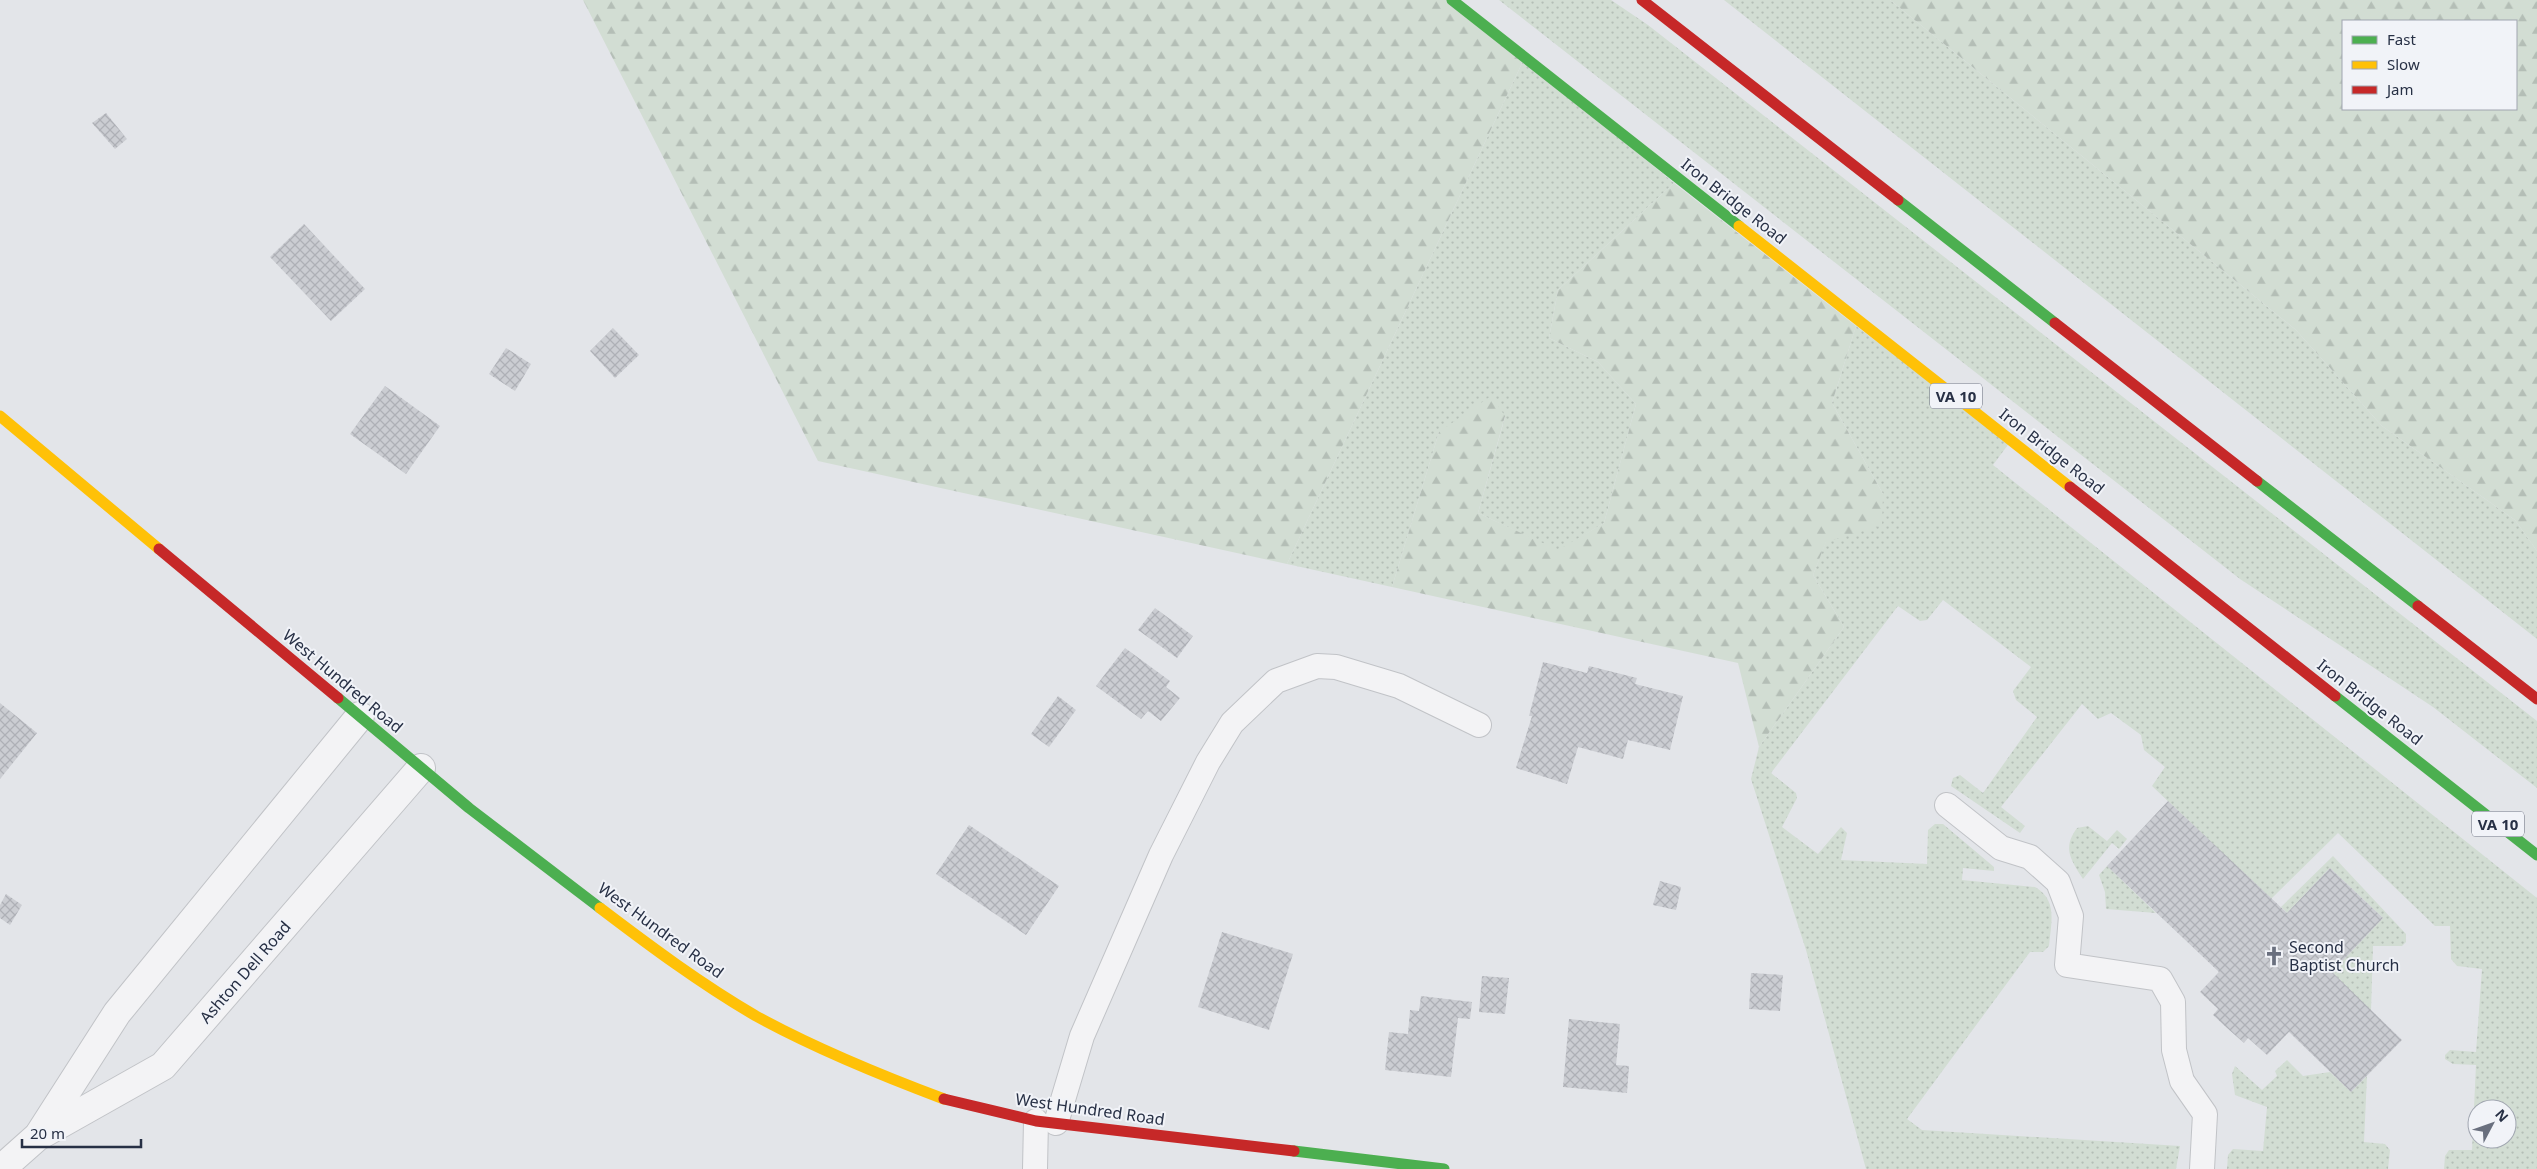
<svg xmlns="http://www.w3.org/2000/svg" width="2537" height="1169" font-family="'Noto Sans',sans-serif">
	<defs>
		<pattern id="grass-dots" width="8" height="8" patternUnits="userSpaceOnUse" patternTransform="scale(1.25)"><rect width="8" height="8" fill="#d2ddd3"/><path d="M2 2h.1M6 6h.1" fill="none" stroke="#b4beb6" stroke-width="1.8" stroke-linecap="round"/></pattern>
		<pattern id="forest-firs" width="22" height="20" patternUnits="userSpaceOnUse" patternTransform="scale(1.25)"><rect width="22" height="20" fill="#d2ddd3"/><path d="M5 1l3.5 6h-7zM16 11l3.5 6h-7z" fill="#b4beb6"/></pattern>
		<pattern id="building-cross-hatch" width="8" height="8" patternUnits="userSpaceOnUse" patternTransform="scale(1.25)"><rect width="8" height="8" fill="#cbcdd2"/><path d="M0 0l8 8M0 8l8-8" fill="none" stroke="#aeb0b6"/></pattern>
	</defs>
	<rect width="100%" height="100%" fill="#e3e5e9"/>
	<g fill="url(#grass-dots)" fill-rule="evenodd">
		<polygon points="1499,0 1611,0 1648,25 2537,721 2537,788 2433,707 2240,579"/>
		<polygon points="1724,0 1890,0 2296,330 2382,426 2515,520 2537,551 2537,639"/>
		<polygon points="1524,59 1674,183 1558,290 1549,338 1598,362 1636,404 1604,523 1558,551 1478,513 1505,417 1439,432 1392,587 1287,564"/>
		<path d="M1856,326L2010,442L1993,465L2537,898V1169H2444L2445,1156L2449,1150H2472L2476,1065L2453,1064L2445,1059V1055L2450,1050L2476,1052L2482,969L2457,966L2451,959L2450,926H2435L2338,833L2271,899L2152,786L2165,767L2144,750L2141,735L2111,713L2098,719L2082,704L2001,807L2025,826L2020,833L1951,786L1953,778L1960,775L1983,793L2037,717L2016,700L2013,691L2031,667L1943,600L1927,620L1920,621L1898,606L1771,773L1796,793L1797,798L1782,827L1818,854L1841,827L1847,833L1841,860L1927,864L1928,830L1935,824H1943L1994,867V871L1963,868L1962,880L2035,887C2058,900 2051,923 2049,946L2043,952H2030L1907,1119L1922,1130L2180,1146L2176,1169H1866L1806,950L1751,779L1759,747L1844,627L1813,575L1826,541L1883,494L1832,403ZM2477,1109H2507V1139H2477Z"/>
		<path d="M2088,826L2107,841L2117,830L2127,839L2119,849L2112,843L2083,879C2071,860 2062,848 2077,828Z"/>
		<polygon points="2333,856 2406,934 2406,942 2402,946 2373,946 2371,1011 2332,972 2383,918 2330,868 2287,913 2281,907"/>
		<polygon points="2107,866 2156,913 2106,909 2105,892 2099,875"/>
		<polygon points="2287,1060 2303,1076 2330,1072 2351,1092 2367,1076 2364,1142 2385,1144 2390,1150 2388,1169 2227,1169 2228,1155 2233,1149 2263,1151 2267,1107 2235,1095 2232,1074 2235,1066 2262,1090 2277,1076 2275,1071"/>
	</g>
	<g fill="url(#forest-firs)" fill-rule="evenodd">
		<polygon points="583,0 1448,0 1524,59 1287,564 818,461"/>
		<path d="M1890,0H2537V551L2515,520L2382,426L2296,330ZM2343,21H2516V109H2343Z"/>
		<polygon points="1674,183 1856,326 1832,403 1883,494 1882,525 1826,542 1813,575 1844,627 1759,747 1738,663 1392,587 1439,432 1491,396 1505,416 1478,513 1558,550 1604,523 1636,404 1598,362 1549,338 1558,290"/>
	</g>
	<g fill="url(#building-cross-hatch)">
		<polygon points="106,113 127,139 115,149 92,123"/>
		<polygon points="304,224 365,289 331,321 270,257"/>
		<polygon points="613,328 639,355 615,378 590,351"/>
		<polygon points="506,348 531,364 515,391 489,374"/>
		<polygon points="385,386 440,426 406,474 350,434"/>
		<polygon points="1155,608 1193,636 1177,658 1138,630"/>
		<polygon points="1125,648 1170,681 1166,687 1180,698 1161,721 1148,711 1141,719 1096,686"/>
		<polygon points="1543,662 1587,673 1589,666 1637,678 1635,684 1683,696 1670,750 1628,740 1623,759 1578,747 1567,784 1516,768 1532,716 1529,716"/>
		<polygon points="1058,696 1076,710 1049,747 1031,734"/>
		<polygon points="0,703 37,733 0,779"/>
		<polygon points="2168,801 2287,913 2330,868 2383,918 2332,972 2402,1040 2351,1092 2289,1032 2267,1055 2248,1038 2244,1043 2227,1028 2213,1015 2218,1009 2200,992 2219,972 2107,866"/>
		<polygon points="969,825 1059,886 1026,935 936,874"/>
		<polygon points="1660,881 1681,887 1676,910 1653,905"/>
		<polygon points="6,894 22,905 10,925 0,918 0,905"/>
		<polygon points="1222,932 1293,954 1269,1030 1198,1007"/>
		<polygon points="1751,973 1783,975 1780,1011 1749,1009"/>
		<polygon points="1482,976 1509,978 1505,1014 1479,1012"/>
		<polygon points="1421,996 1472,1002 1470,1019 1458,1018 1451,1077 1385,1070 1389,1032 1408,1034 1410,1010 1419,1011"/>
		<polygon points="1569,1019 1620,1024 1616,1065 1629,1066 1627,1093 1563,1087"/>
	</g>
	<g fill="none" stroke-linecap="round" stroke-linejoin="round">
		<defs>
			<g id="lane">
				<polyline points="1947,805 2001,848 2030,857 2058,882 2071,916 2067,965 2160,979 2173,1002 2174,1050 2182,1081 2205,1114 2202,1169"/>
				<polyline points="1056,1123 1082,1036 1161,855 1208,762 1232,723 1276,681 1317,666 1336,667 1399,686 1479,725"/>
				<polyline points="1035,1169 1036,1121"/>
			</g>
			<g id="street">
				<polyline points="40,1133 117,1013 360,716"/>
				<polyline points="1,1169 37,1137 163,1066 421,768"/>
			</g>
		</defs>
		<use href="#lane" stroke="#c1c3c7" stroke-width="26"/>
		<use href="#street" stroke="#c1c3c7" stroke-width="30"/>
		<use href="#lane" stroke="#f3f3f5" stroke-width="24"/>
		<use href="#street" stroke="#f3f3f5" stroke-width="28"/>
		<g stroke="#4caf50" stroke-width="11">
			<polyline points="1452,0 1739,226"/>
			<polyline points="1898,200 2055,323"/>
			<polyline points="2257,481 2418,606"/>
			<polyline points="2335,696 2537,855"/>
			<polyline points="338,698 469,808 600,908"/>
			<polyline points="1294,1151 1444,1169"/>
		</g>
		<g stroke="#ffc107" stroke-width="11">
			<polyline points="1739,226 2070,487"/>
			<polyline points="0,416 159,549"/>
			<path d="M600,908C650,946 701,984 756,1016C816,1049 880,1075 944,1099"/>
		</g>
		<g stroke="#c62828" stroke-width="11">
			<polyline points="1642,0 1898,200"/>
			<polyline points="2055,323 2257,481"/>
			<polyline points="2070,487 2335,696"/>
			<polyline points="159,549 338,698"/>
			<polyline points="2418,606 2537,699"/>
			<polyline points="944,1099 1036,1121 1294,1151"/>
		</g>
	</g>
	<defs>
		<symbol id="church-bare" viewBox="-9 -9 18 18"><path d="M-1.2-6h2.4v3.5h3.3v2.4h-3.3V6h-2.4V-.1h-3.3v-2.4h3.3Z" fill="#696f7e" stroke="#f1f3f8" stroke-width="2.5" paint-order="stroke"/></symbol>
	</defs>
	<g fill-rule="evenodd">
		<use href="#church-bare" x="2260" y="942" width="28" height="28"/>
	</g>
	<g text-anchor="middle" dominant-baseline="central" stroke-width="4" stroke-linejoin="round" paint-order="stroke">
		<g fill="#f1f3f8" stroke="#646a7b" stroke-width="1">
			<rect x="1930" y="383.5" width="52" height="25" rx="4"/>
			<rect x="2472" y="811.5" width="52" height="25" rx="4"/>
		</g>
		<g font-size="15" font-weight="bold" fill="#273045">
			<text x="1956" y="396">VA 10</text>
			<text x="2498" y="824">VA 10</text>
		</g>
		<g font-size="16" fill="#273045" stroke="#f1f3f8">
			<text transform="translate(1734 201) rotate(38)">Iron Bridge Road</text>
			<text transform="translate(2052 451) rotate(38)">Iron Bridge Road</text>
			<text transform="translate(343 681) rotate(40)">West Hundred Road</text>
			<text transform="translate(2370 702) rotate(38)">Iron Bridge Road</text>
			<text transform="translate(661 930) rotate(36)">West Hundred Road</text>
			<text transform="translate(245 972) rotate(-49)">Ashton Dell Road</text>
			<text transform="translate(1090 1109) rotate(8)">West Hundred Road</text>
		</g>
		<g font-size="16" fill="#273045" stroke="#f1f3f8" text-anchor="start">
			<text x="2289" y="947">Second<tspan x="2289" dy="18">Baptist Church</tspan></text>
		</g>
	</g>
	<rect x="2342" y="20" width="175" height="90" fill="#f1f3f8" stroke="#a0a5b0"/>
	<rect x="2352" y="36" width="25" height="8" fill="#4caf50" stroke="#a0a5b0"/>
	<text x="2387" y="45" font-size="15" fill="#273045">Fast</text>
	<rect x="2352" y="61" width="25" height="8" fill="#ffc107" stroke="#a0a5b0"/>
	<text x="2387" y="70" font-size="15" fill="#273045">Slow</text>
	<rect x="2352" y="86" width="25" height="8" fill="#c62828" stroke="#a0a5b0"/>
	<text x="2387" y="95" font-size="15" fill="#273045">Jam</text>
	<g transform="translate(2492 1124) rotate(49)"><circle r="24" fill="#f1f3f8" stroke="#a0a5b0"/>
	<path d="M0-4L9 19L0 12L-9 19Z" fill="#696f7e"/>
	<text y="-8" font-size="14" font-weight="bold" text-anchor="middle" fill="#273045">N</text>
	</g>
	<path d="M22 1139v8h119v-8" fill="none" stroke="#273045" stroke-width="2.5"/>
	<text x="30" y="1139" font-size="15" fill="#273045" stroke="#f1f3f8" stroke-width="4" paint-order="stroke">20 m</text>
</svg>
